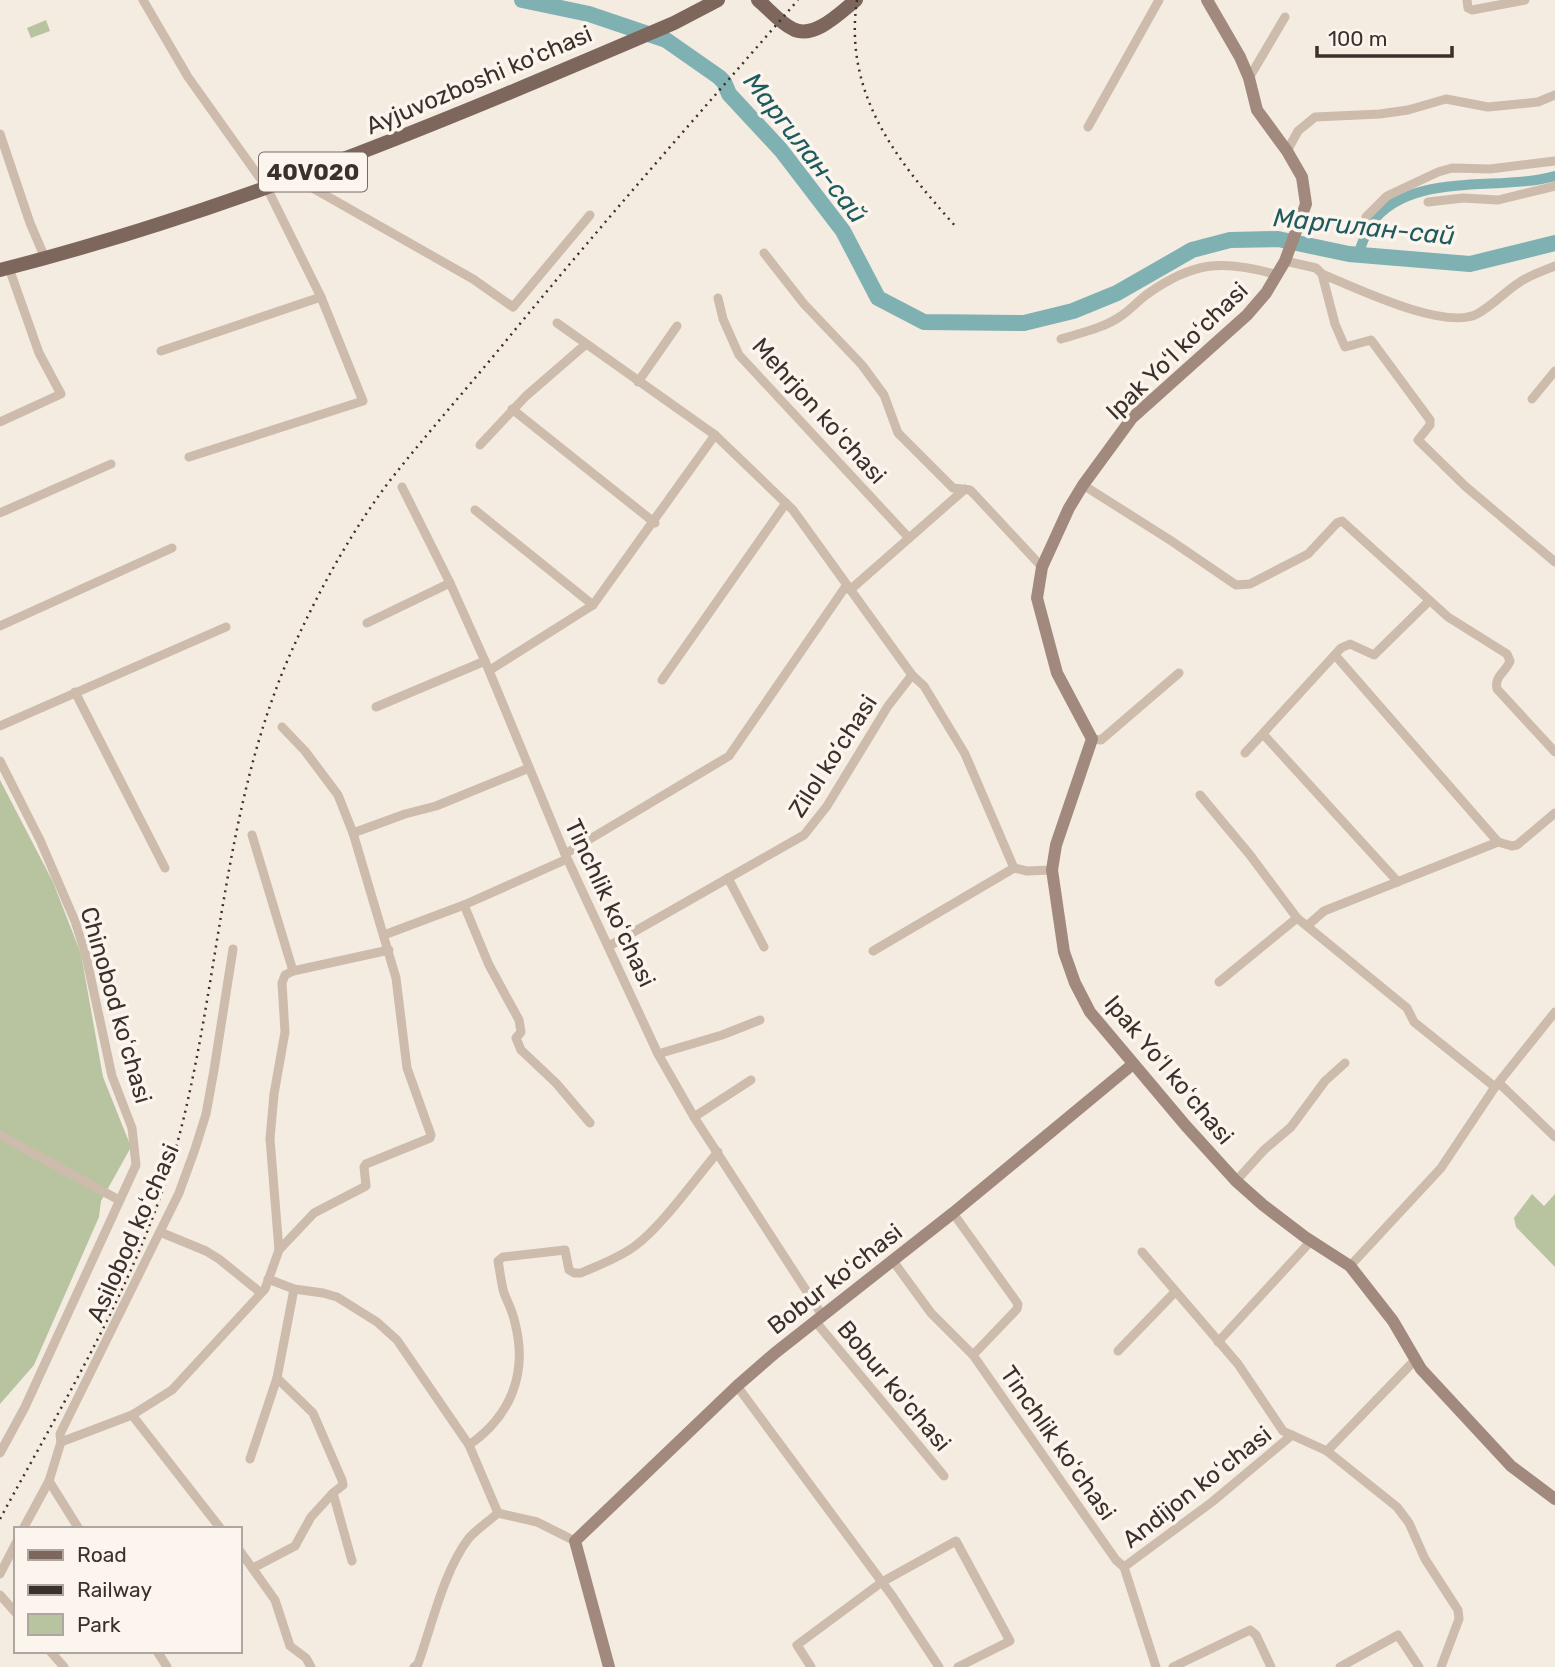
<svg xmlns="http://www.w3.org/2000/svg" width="1555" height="1667" font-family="Rubik,sans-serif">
	<rect width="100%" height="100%" fill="#f4ebe1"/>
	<g fill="#b8c4a0">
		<polygon points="46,20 50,31 31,38 27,28"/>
		<polygon points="0,780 53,882 81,954 103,1077 131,1147 101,1201 99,1217 34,1365 0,1404"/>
		<polygon points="1532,1194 1544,1206 1555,1194 1555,1267 1516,1227 1514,1218"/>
	</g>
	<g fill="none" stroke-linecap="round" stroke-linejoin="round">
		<path stroke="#7fb0b2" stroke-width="10" d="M1358,254C1362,244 1366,232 1371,224C1409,170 1499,192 1555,176"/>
		<polyline stroke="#7fb0b2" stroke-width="16" points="522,0 589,14 666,40 719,77 724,82 729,94 781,150 843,231 878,298 924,322 1024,323 1073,311 1117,293 1192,250 1230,240 1278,239 1349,254 1470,264 1555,243"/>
		<g stroke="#cdbbac" stroke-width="9">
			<polyline points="143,0 188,77 267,188 321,297 363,401 189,457"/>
			<polyline points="1467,0 1468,8 1472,10 1525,0"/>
			<polyline points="1249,78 1285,17"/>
			<polyline points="1088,127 1159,0"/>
			<polyline points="0,134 30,223 45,258"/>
			<polyline points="1287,151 1298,131 1315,117 1380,114 1408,110 1446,99 1488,107 1538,102 1555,95"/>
			<polyline points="295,178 473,279 513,307 590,215"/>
			<polyline points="1428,202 1463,198 1498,200 1555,186"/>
			<polyline points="1366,217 1387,196 1438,172 1452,168 1490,169 1555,161"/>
			<polyline points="764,253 804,304 862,365 884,395 898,433 953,488 970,490 974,494 1042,567"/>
			<path d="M1285,261L1316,268L1322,274C1356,288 1444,331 1477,314C1494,305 1508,288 1525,279C1534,274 1545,270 1555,266"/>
			<polyline points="1322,274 1335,324 1345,347 1371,340 1430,420 1430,425 1418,440 1465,486 1555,562"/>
			<polyline points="718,298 723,319 739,355 909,538"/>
			<polyline points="557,323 715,435 793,510 912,675 888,706 827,806 804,835 609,946"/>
			<path d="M1061,339C1080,333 1104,328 1121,316C1130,310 1137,302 1146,295C1193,261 1223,259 1278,275"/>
			<polyline points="161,351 321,297"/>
			<polyline points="638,382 677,326"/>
			<polyline points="1532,399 1555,371"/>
			<polyline points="512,409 655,523"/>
			<polyline points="0,422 61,394 39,353 9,268"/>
			<polyline points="480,445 526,396 586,344"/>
			<path d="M1083,485L1170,540L1236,585L1250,584L1308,554L1337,523L1342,521L1448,617L1507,654L1510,661C1506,672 1494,676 1497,689L1555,752"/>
			<polyline points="402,487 450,583 485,661 565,854 658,1054 694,1117 822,1315"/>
			<polyline points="475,510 593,605"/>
			<polyline points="0,513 111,464"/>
			<polyline points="850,590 965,489"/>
			<polyline points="367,623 450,583"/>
			<polyline points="0,626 172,548"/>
			<polyline points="1335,655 1498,842"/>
			<polyline points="490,670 593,605 715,435"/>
			<polyline points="912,675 924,686 965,754 1014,868 1027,871 1052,870"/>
			<polyline points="662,680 786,503"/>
			<polyline points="75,692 165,868"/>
			<polyline points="376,707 485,661"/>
			<polyline points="0,726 226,627"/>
			<polyline points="1263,734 1398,882"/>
			<polyline points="1092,739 1101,740 1179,673"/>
			<polyline points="1245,753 1341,648 1350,644 1374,655 1429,601"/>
			<polyline points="0,761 40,840 75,921 86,956 112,1076 132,1128 136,1165 25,1407 0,1453"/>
			<polyline points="1200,795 1250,855 1297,918 1407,1008 1414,1022 1495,1087"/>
			<polyline points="353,833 405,814 436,806 529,768"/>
			<polyline points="252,835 293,971"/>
			<polyline points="565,854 729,756 846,586"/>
			<polyline points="728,878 764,947"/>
			<polyline points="464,905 489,965 519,1020 521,1032 516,1038 521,1050 556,1083 590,1123"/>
			<polyline points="1308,925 1324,911 1498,842 1512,846 1517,845 1555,813"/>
			<polyline points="384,935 464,905 567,859"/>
			<polyline points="873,951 1014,868"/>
			<polyline points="1219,982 1297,918"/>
			<polyline points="658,1054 722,1035 760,1020"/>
			<polyline points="1499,1083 1555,1137"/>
			<polyline points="694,1117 751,1080"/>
			<polyline points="0,1135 119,1200"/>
			<polyline points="1236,1181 1264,1150 1291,1127 1325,1081 1345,1063"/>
			<polyline points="953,1213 1018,1304 1017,1309 973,1355"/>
			<polyline points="160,1232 206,1251 219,1259 261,1293"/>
			<polyline points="279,1250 270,1139 274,1094 285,1032 282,983 285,975 293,971 389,950"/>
			<polyline points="1142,1252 1238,1364 1283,1431 1327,1451 1397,1507 1409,1523 1425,1559 1458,1610 1459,1619 1441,1667"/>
			<polyline points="893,1261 931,1313 973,1355 1116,1560 1124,1567 1156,1667"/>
			<polyline points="1350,1266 1441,1168 1495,1087 1555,1012"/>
			<polyline points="268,1279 294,1289 323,1293 337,1297 377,1322 397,1340 469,1445 498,1513 537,1522 575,1541"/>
			<polyline points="815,1321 944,1476"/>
			<polyline points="1218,1342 1311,1241"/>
			<polyline points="1118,1351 1175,1292"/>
			<polyline points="737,1386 893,1597 939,1667"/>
			<polyline points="132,1415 221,1529"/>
			<polyline points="61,1442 60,1434 179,1193 195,1149 206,1114 214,1070 233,949"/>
			<path d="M469,1445C511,1416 528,1373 515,1323C513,1312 508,1303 504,1293C501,1283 500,1271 498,1261L503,1257L565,1250L569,1270L574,1273H581C599,1265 619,1258 635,1246C662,1226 695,1179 718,1152"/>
			<polyline points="1327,1451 1415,1360"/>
			<polyline points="250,1459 277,1378 294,1289"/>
			<polyline points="49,1481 79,1529"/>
			<polyline points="333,1493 352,1561"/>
			<polyline points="23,1529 49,1481 61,1442 132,1415 172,1390 265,1289 279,1250 314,1213 366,1186 364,1167 366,1164 430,1138 431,1135 407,1068 396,978 353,833 338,795 305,751 282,727"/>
			<polyline points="240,1551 275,1600 290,1646 306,1658 311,1667"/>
			<polyline points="1124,1567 1212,1502 1292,1435"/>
			<polyline points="253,1568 295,1546 311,1517 333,1493 343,1485 342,1480 313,1413 277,1378"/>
			<polyline points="0,1574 16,1543"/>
			<polyline points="0,1595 16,1613"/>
			<polyline points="50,1651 64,1667"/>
			<polyline points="157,1651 167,1667"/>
			<path d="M414,1667L418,1664C432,1625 444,1570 469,1538C477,1529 489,1521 498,1513"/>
			<polyline points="811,1667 797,1645 882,1582 956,1541 1010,1641 958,1667"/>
			<polyline points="1173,1667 1250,1630 1256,1635 1271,1667"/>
			<polyline points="1340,1667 1398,1635 1419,1667"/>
		</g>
		<g stroke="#a18a7d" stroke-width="12">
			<polyline points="1207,0 1240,57 1249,78 1257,110 1287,151 1302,177 1306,204 1285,261 1266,293 1247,315 1132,418 1083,485 1069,508 1042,567 1037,598 1057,673 1092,739 1056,845 1052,870 1064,952 1075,983 1090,1012 1186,1126 1236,1181 1263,1205 1305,1237 1350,1266 1393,1321 1421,1369 1511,1466 1555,1499"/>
			<polyline points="609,1667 575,1541 737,1386 775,1353 953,1213 1133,1064"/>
		</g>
		<g stroke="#7d675c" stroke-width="14">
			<path d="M758,0C769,9 780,23 793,29C814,40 841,12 856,0"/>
			<path d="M0,270C233,211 454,117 674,23L718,0"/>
		</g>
		<g stroke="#3b302b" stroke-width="2.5" stroke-dasharray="2 5" stroke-linecap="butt">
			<path d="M857,0C843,95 898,162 957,228"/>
			<path d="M0,1519C68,1393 145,1270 181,1129C221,970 224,802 292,650C318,592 350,534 388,483C424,437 463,393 501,347C597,229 698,115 798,0"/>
		</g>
	</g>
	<g text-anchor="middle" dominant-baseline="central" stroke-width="7" stroke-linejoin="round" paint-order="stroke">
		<rect fill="#fbf5ee" stroke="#756b66" stroke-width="2" x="259" y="152.5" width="108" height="39" rx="5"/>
		<g font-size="23" font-weight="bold" fill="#3b302b">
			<text x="313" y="172">40V020</text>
		</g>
		<g font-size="24" fill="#3b302b" stroke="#fbf5ee">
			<text transform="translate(479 80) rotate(-23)">Ayjuvozboshi ko'chasi</text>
			<text transform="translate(1177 351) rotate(-44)">Ipak Yoʻl koʻchasi</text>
			<text transform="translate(819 411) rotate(48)">Mehrjon koʻchasi</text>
			<text transform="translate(833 756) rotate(-57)">Zilol ko‘chasi</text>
			<text transform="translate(610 903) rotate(65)">Tinchlik koʻchasi</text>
			<text transform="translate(116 1005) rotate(74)">Chinobod koʻchasi</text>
			<text transform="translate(1169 1070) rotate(50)">Ipak Yoʻl koʻchasi</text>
			<text transform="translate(133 1233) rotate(-66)">Asilobod koʻchasi</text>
			<text transform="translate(835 1279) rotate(-38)">Bobur koʻchasi</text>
			<text transform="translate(894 1386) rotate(50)">Bobur ko'chasi</text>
			<text transform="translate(1058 1443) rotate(55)">Tinchlik koʻchasi</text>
			<text transform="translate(1197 1487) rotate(-38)">Andijon koʻchasi</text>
		</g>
		<g font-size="26" font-style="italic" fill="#1f5a5e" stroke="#fbf5ee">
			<text transform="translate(805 148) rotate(52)">Маргилан-сай</text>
			<text transform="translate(1364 227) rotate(6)">Маргилан-сай</text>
		</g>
	</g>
	<rect x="14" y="1527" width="228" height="126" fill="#fbf5ee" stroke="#aea6a0" stroke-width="2"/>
	<rect x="28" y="1550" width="35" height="10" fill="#7d675c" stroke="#aea6a0" stroke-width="2"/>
	<text x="77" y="1562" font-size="21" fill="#3b302b">Road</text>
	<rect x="28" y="1585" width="35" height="10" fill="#3b302b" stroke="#aea6a0" stroke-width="2"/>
	<text x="77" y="1597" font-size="21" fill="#3b302b">Railway</text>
	<rect x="28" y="1614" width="35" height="21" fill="#b8c4a0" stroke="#aea6a0" stroke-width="2"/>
	<text x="77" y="1632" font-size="21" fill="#3b302b">Park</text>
	<path d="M1317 46v10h135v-10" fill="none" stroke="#3b302b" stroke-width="3.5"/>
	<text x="1328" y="46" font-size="21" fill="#3b302b" stroke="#fbf5ee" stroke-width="5" paint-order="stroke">100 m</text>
</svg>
